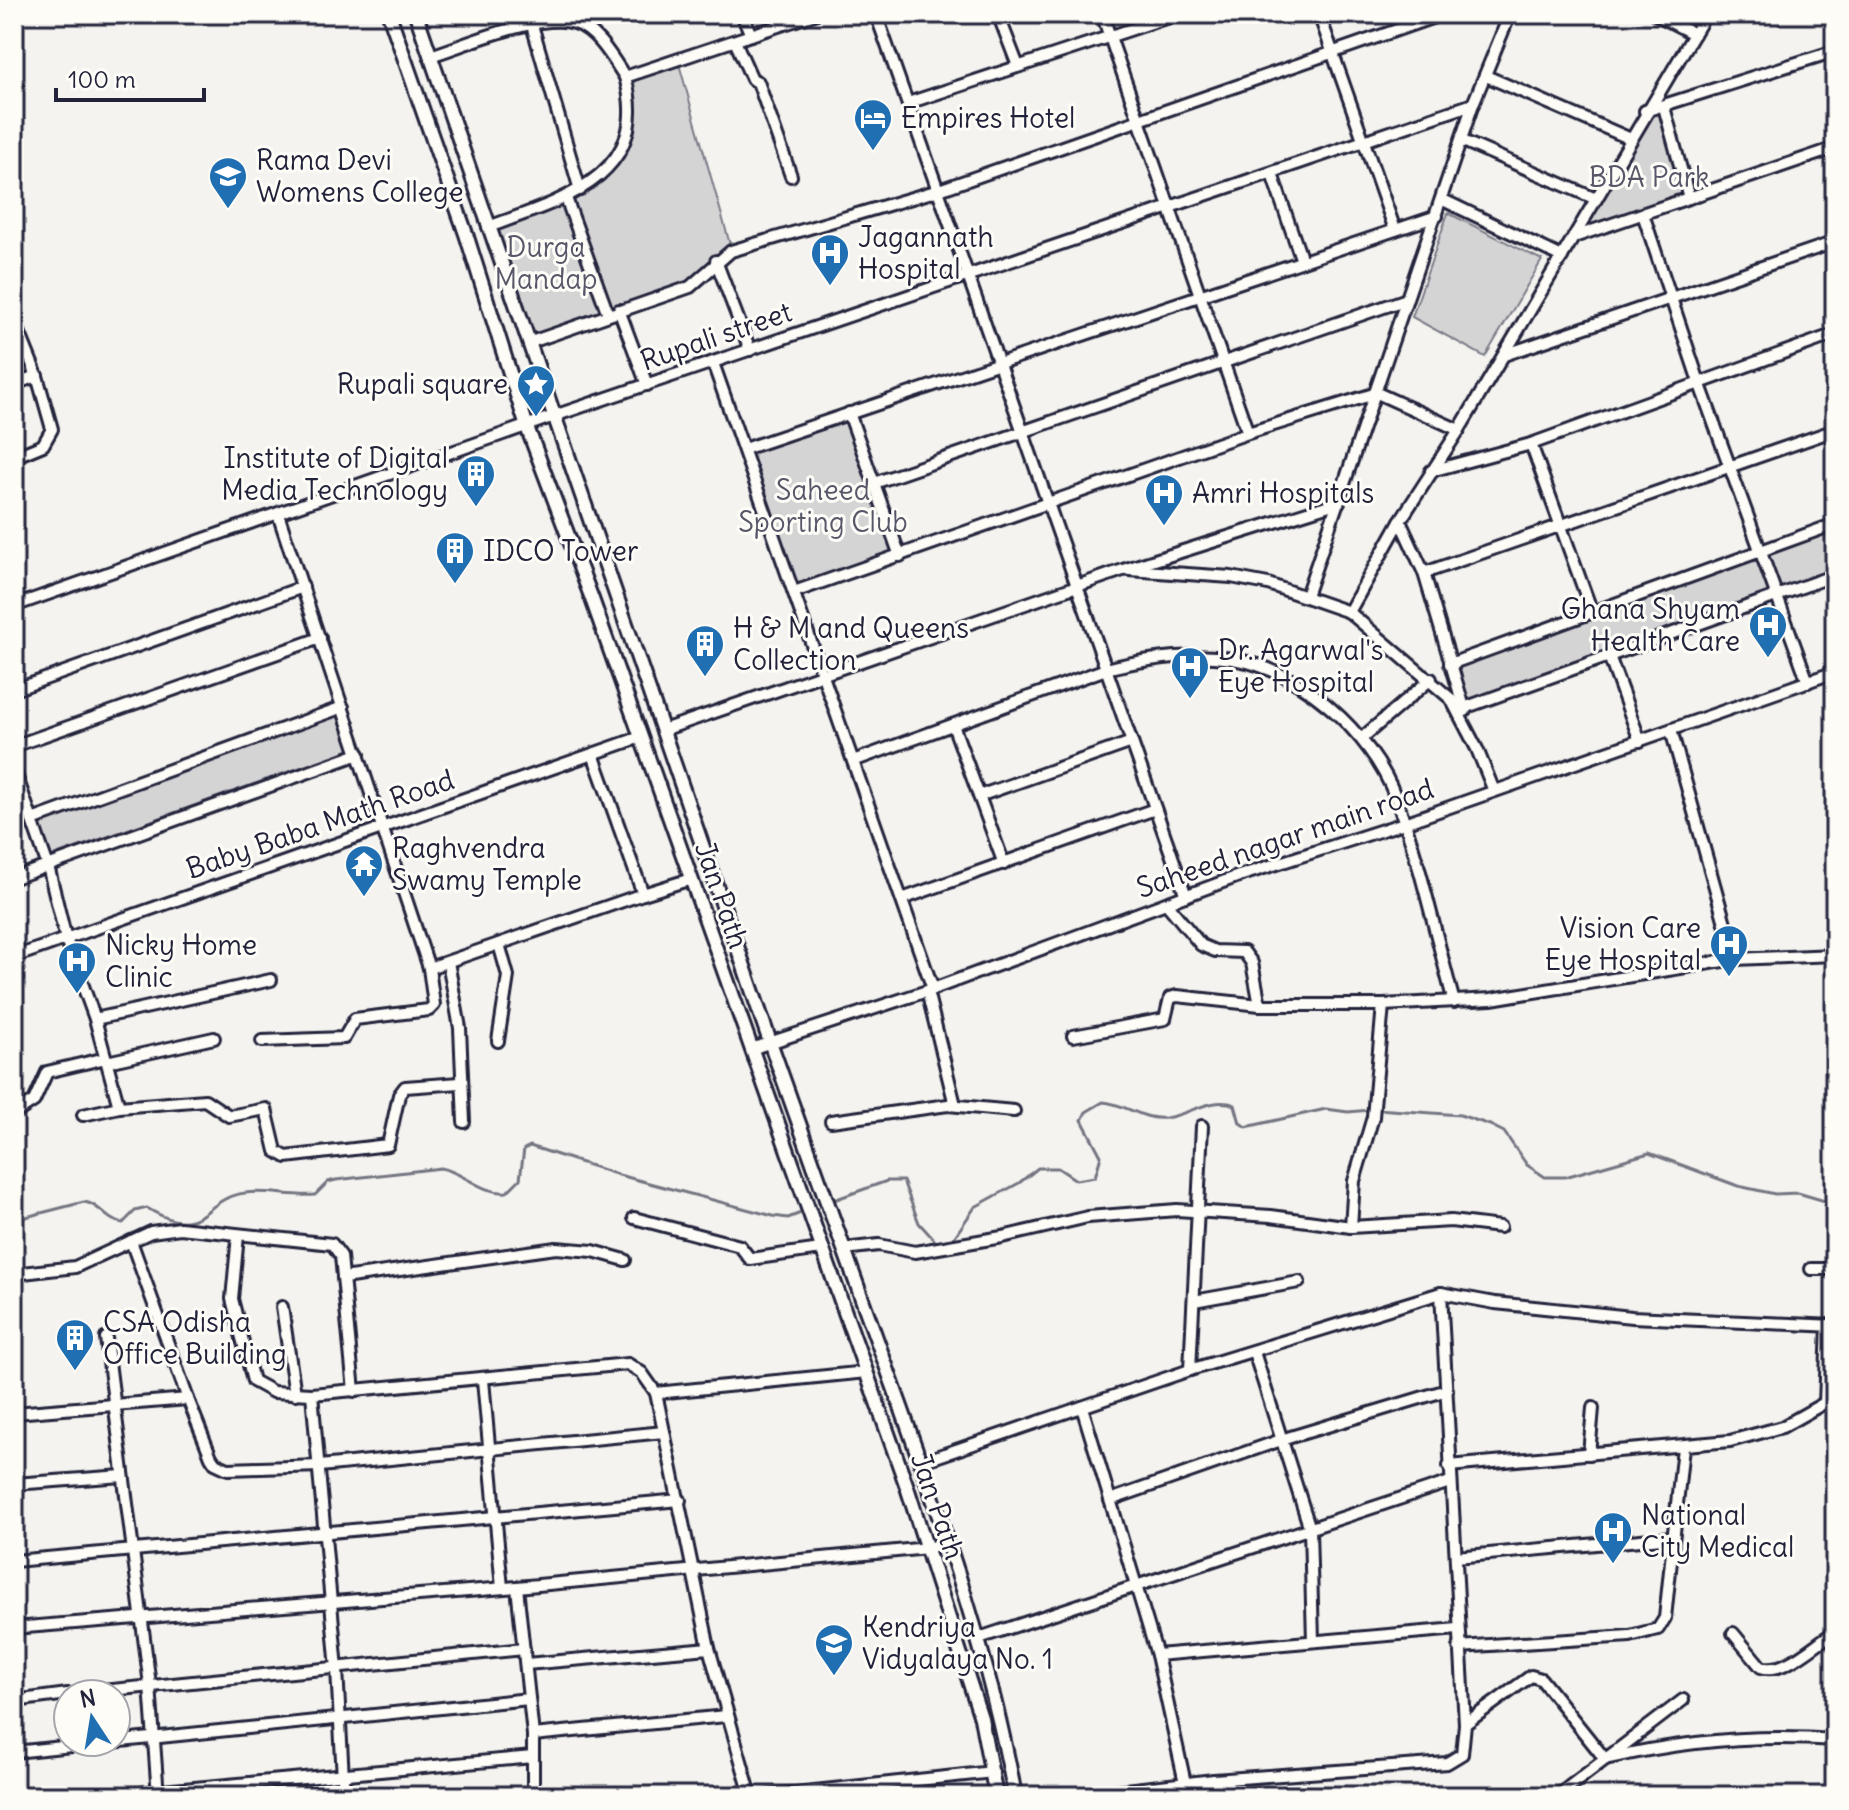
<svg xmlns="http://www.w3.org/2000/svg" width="1849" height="1810" font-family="Delius,sans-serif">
	<rect width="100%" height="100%" fill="#f4f3ef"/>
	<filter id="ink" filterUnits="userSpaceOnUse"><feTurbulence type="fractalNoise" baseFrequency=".0125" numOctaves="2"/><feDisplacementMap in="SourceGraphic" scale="16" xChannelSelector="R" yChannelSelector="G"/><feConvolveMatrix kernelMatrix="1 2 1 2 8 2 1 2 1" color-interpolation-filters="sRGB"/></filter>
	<g filter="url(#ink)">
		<g fill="#d5d4d5" stroke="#7c7b88" stroke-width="2">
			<polygon points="679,64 731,248 690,284 610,310 567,199 600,178 628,135 627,78"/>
			<polygon points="1664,107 1689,198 1574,237 1645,111"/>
			<polygon points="565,200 606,313 532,341 490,228"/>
			<polygon points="1448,213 1542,260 1485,357 1412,317"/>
			<polygon points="846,420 893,554 798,586 750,453"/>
			<polygon points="1835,524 1835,575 1465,712 1450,664"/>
			<polygon points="337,715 351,749 50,857 38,823"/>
		</g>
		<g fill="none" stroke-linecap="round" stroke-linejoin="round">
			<g stroke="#757582" stroke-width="3">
				<polyline points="1377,1109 1460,1115 1490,1125 1504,1132 1527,1165 1545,1177 1565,1177 1649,1153 1738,1186 1775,1194 1798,1193 1835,1204"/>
				<polyline points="831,1201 887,1181 903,1181 919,1223 937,1243"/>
				<path d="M14,1220L84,1202C100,1204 107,1222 123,1223L135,1211L147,1208C205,1243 201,1198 245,1193C268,1190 292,1197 315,1195L328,1182L336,1180L441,1168C465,1173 481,1194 507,1192L520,1179L524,1149L530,1146L619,1175L773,1216L788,1218L806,1211"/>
				<path d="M951,1242L975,1207L1019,1183L1038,1168H1058L1076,1180L1095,1177L1101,1156L1082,1120L1086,1112L1103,1102C1124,1103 1144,1121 1166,1118C1188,1115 1212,1096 1235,1105L1240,1123L1246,1127L1326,1109L1348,1112L1370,1110"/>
			</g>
			<defs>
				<g id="minor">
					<polyline points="742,14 751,35 815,14"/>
					<polyline points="876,14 1186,896"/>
					<polyline points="998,14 1018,66"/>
					<polyline points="1102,14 1248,433"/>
					<polyline points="1319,14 1395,230"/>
					<polyline points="1655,14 1694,34"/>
					<polyline points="532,25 580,190"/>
					<polyline points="735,41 752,79 758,82 791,176"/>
					<path d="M430,56C466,45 539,12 575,23C597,30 613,59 625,77L751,35"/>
					<polyline points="1486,76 1631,139"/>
					<polyline points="908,103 1178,14"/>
					<polyline points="1664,107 1689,198"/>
					<polyline points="1645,111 1835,51"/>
					<polyline points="1463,141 1596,199"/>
					<polyline points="1272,174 1302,261"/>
					<polyline points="566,198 608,314"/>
					<polyline points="1443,200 1562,257"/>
					<polyline points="1643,214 1699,382 1808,682"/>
					<path d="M488,227C560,201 653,176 625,77"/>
					<polyline points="1574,237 1835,148"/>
					<polyline points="716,261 750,350"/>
					<polyline points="619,310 647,385"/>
					<polyline points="14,319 37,376 52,429 43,445 14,457"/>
					<polyline points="531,342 690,287 731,251 939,190 1443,14"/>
					<polyline points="1504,355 1835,242"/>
					<polyline points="713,363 933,989"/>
					<polyline points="14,384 37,376"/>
					<polyline points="849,413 900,556"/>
					<polyline points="1531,444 1592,612"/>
					<polyline points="744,449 1437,216"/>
					<polyline points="1431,471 1531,444 1835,334"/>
					<polyline points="874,483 1407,299"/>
					<polyline points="278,514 429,968 643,894 593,754"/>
					<polyline points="1400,521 1424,573 1465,711"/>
					<polyline points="1129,570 1231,577 1268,584 1349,612 1451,699 1477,749 1494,791"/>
					<polyline points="1424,573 1835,430"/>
					<polyline points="794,592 1248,433 1377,393 1459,430"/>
					<polyline points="1306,596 1473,104 1510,14"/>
					<polyline points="14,606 557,415 1473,104"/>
					<polyline points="1349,612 1400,521 1459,430 1706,14"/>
					<polyline points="1609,656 1640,741"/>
					<polyline points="1450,664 1835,524"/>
					<polyline points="14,690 303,587"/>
					<polyline points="1464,708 1835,575"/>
					<polyline points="953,725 1004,864"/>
					<polyline points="663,730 1123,570 1339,502"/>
					<polyline points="1671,730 1735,959"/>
					<polyline points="1362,738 1431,679"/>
					<polyline points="14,746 320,638"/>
					<path d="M853,761L1106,669C1148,658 1190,652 1233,659C1301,670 1371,733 1395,796C1421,862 1435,934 1454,1002"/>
					<polyline points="14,769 48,866 66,939 95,1019 119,1107 83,1115"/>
					<polyline points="979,796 1132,742"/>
					<polyline points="32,820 343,707"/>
					<polyline points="14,878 359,754"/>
					<polyline points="643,894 691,879"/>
					<polyline points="902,899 1155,809"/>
					<polyline points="1166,903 1201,945 1215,951 1244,952 1252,963 1260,1005 1383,1005 1491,999 1735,959 1835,955"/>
					<polyline points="14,957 641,737"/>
					<polyline points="448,962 460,1028 464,1122"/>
					<polyline points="927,991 955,1105"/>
					<polyline points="95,1019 271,980"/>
					<polyline points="1073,1036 1165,1019 1170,998 1177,996 1260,1005"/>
					<polyline points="262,1041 344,1038 355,1019 429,1010 434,1005 429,968"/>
					<polyline points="498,1041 508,976 499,944"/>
					<polyline points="751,1049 933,989 1239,876 1404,823 1835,672"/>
					<polyline points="107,1062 214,1038"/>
					<polyline points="119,1107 205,1100 229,1116 266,1109 276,1151 286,1157 388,1145 399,1095 405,1087 460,1083"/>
					<polyline points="14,1114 34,1101 47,1072 106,1058"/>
					<polyline points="831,1121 948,1105 1014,1111"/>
					<polyline points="634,1218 740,1246 750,1259 821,1249"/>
					<polyline points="1351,1227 1354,1181 1373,1117 1383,1005"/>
					<polyline points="238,1235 232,1299 253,1381 273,1392 312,1394"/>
					<polyline points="131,1241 188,1399"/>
					<polyline points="844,1249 879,1245 915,1252 1002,1237 1088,1217 1177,1210 1271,1216 1351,1227 1451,1221 1500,1227"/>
					<polyline points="1811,1269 1835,1269"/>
					<polyline points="14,1274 75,1267 151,1232 180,1228 332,1244 341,1256 354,1391"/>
					<polyline points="343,1278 556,1248 593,1251 625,1260"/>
					<polyline points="1194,1301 1299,1282"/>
					<polyline points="282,1307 295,1394"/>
					<polyline points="106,1338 150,1685 158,1796"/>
					<polyline points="1254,1352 1310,1529 1313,1641"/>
					<polyline points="1190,1370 1202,1126"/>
					<polyline points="483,1380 502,1588"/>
					<polyline points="656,1393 867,1372"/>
					<polyline points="1825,1404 1828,1325"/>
					<polyline points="1082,1407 1157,1655 1185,1783"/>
					<polyline points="14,1413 188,1399 211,1457 215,1463 228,1469 320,1466 664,1432"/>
					<polyline points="1589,1454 1593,1408"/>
					<polyline points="921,1462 1190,1370 1441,1293 1495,1303 1632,1317 1835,1326"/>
					<polyline points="1449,1466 1730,1441 1782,1427 1835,1397"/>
					<polyline points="14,1484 123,1476"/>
					<polyline points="1110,1500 1284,1439 1447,1390"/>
					<polyline points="1456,1557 1673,1537"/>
					<polyline points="14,1561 680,1500"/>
					<polyline points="517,1587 533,1735 533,1796"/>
					<polyline points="14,1628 517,1587 928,1548 947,1542"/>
					<path d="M1733,1633L1761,1667C1785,1675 1815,1643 1835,1632"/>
					<polyline points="979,1638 1450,1482"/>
					<polyline points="1459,1647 1630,1636 1658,1629 1665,1618 1683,1447"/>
					<polyline points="1157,1655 1458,1629"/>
					<polyline points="526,1664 709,1648"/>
					<polyline points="72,1694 524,1649"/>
					<polyline points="14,1701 68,1694"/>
					<polyline points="1465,1724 1531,1676 1541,1679 1605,1759"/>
					<polyline points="533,1735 726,1716"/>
					<polyline points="14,1752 529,1699"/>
					<path d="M1605,1759C1681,1741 1757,1734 1835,1740"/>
					<polyline points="1214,1780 1216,1796"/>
					<polyline points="107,1796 533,1757"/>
					<polyline points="344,1796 337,1669 312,1394 628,1364 642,1373 656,1393 709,1648 751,1796"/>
					<polyline points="767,1796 993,1772"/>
					<polyline points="1071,1796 1214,1780 1447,1763 1462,1754 1465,1724 1441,1293"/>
					<polyline points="1557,1796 1683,1700"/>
				</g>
				<g id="major">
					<polyline points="389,14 466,234 527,427 592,599 907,1487 981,1718 996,1796"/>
					<path d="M416,14C536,356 650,700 770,1042C813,1164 857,1285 901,1407C946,1534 991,1662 1015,1796"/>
				</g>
			</defs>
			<use href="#minor" stroke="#22223b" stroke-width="16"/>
			<use href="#major" stroke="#22223b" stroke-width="18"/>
			<use href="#minor" stroke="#fdfcf7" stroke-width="10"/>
			<use href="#major" stroke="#fdfcf7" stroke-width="12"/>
		</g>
	</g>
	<defs>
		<symbol id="hotel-pin" viewBox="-11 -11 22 30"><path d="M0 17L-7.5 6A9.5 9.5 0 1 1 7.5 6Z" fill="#1f6fb2" stroke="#fdfcf7"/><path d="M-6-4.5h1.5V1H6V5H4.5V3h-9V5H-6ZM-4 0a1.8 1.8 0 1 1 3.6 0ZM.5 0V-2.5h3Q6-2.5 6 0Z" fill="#fff"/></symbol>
		<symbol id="university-pin" viewBox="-11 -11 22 30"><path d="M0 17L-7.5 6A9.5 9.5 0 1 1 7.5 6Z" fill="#1f6fb2" stroke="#fdfcf7"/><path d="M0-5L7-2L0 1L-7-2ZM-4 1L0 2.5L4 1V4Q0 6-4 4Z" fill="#fff"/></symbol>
		<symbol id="hospital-pin" viewBox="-11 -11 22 30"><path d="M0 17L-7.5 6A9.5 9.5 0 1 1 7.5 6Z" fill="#1f6fb2" stroke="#fdfcf7"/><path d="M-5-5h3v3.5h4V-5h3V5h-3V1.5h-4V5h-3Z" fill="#fff"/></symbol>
		<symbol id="sight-pin" viewBox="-11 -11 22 30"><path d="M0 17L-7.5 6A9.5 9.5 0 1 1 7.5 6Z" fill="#1f6fb2" stroke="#fdfcf7"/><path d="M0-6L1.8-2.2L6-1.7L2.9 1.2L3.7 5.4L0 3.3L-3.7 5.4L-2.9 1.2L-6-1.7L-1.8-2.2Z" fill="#fff"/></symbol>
		<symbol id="building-pin" viewBox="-11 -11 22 30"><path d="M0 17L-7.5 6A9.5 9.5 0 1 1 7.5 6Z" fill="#1f6fb2" stroke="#fdfcf7"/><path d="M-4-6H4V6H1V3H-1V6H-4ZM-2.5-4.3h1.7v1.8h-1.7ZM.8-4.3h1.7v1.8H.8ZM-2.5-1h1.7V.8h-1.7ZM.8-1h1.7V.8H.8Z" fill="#fff"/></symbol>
		<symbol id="temple-pin" viewBox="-11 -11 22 30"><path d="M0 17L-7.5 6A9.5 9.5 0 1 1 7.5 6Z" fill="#1f6fb2" stroke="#fdfcf7"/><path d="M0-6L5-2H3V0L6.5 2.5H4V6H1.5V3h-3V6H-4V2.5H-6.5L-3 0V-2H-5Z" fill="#fff"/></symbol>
		<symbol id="school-pin" viewBox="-11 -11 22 30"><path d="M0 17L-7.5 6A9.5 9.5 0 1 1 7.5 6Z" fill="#1f6fb2" stroke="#fdfcf7"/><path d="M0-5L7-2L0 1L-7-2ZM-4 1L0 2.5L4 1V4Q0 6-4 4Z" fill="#fff"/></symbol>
	</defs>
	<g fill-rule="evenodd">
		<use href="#hotel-pin" x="851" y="96" width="44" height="60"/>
		<use href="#university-pin" x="206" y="154" width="44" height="60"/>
		<use href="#hospital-pin" x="808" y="231" width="44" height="60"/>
		<use href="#sight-pin" x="514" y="362" width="44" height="60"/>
		<use href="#building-pin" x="454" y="452" width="44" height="60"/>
		<use href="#hospital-pin" x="1142" y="471" width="44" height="60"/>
		<use href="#building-pin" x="433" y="529" width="44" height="60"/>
		<use href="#hospital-pin" x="1746" y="603" width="44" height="60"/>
		<use href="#building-pin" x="683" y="622" width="44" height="60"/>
		<use href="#hospital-pin" x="1168" y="644" width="44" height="60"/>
		<use href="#temple-pin" x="342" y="842" width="44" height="60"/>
		<use href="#hospital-pin" x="1707" y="922" width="44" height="60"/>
		<use href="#hospital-pin" x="55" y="939" width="44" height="60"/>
		<use href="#building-pin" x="53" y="1316" width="44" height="60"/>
		<use href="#hospital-pin" x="1591" y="1509" width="44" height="60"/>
		<use href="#school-pin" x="812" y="1621" width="44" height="60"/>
	</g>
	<g text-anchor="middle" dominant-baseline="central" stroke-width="6" stroke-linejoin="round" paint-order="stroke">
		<g font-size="28" fill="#22223b" stroke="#fdfcf7" text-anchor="start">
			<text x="901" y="118">Empires Hotel</text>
			<text x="256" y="160">Rama Devi<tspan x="256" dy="32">Womens College</tspan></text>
			<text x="858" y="237">Jagannath<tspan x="858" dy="32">Hospital</tspan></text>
			<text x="508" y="384" text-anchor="end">Rupali square</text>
			<text x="448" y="458" text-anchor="end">Institute of Digital<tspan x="448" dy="32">Media Technology</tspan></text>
			<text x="1192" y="493">Amri Hospitals</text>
			<text x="483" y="551">IDCO Tower</text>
			<text x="1740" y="609" text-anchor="end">Ghana Shyam<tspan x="1740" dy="32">Health Care</tspan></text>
			<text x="733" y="628">H &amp; M and Queens<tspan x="733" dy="32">Collection</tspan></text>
			<text x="1218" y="650">Dr. Agarwal's<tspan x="1218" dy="32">Eye Hospital</tspan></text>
			<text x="392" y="848">Raghvendra<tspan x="392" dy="32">Swamy Temple</tspan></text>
			<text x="1701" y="928" text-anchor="end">Vision Care<tspan x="1701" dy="32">Eye Hospital</tspan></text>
			<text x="105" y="945">Nicky Home<tspan x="105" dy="32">Clinic</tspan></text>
			<text x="103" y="1322">CSA Odisha<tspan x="103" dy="32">Office Building</tspan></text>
			<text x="1641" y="1515">National<tspan x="1641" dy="32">City Medical</tspan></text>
			<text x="862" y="1627">Kendriya<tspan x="862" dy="32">Vidyalaya No. 1</tspan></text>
		</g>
		<g font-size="28" fill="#585769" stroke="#fdfcf7">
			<text x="1649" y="177">BDA Park</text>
			<text x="546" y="247">Durga<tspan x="546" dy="32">Mandap</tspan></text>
			<text x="823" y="490">Saheed<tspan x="823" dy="32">Sporting Club</tspan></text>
		</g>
		<g font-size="28" fill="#22223b" stroke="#fdfcf7">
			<text transform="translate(716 336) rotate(-19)">Rupali street</text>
			<text transform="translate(320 824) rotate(-19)">Baby Baba Math Road</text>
			<text transform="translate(1285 838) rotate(-19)">Saheed nagar main road</text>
			<text transform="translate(722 895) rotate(71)">Jan Path</text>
			<text transform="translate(938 1506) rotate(71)">Jan Path</text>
		</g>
	</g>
	<rect width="1849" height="1810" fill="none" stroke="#fdfcf7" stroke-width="48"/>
	<rect x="24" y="24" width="1801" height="1762" fill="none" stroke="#22223b" stroke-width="3" filter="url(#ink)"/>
	<g transform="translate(92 1718) rotate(348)"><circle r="38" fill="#fdfcf7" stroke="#a5a5ac" stroke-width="2"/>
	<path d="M0-6L14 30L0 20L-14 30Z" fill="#1f6fb2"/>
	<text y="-12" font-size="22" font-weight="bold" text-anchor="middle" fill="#22223b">N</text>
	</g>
	<path d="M56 88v12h148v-12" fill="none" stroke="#22223b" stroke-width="4"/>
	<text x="68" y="88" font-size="24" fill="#22223b" stroke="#fdfcf7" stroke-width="6" paint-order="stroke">100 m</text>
</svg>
